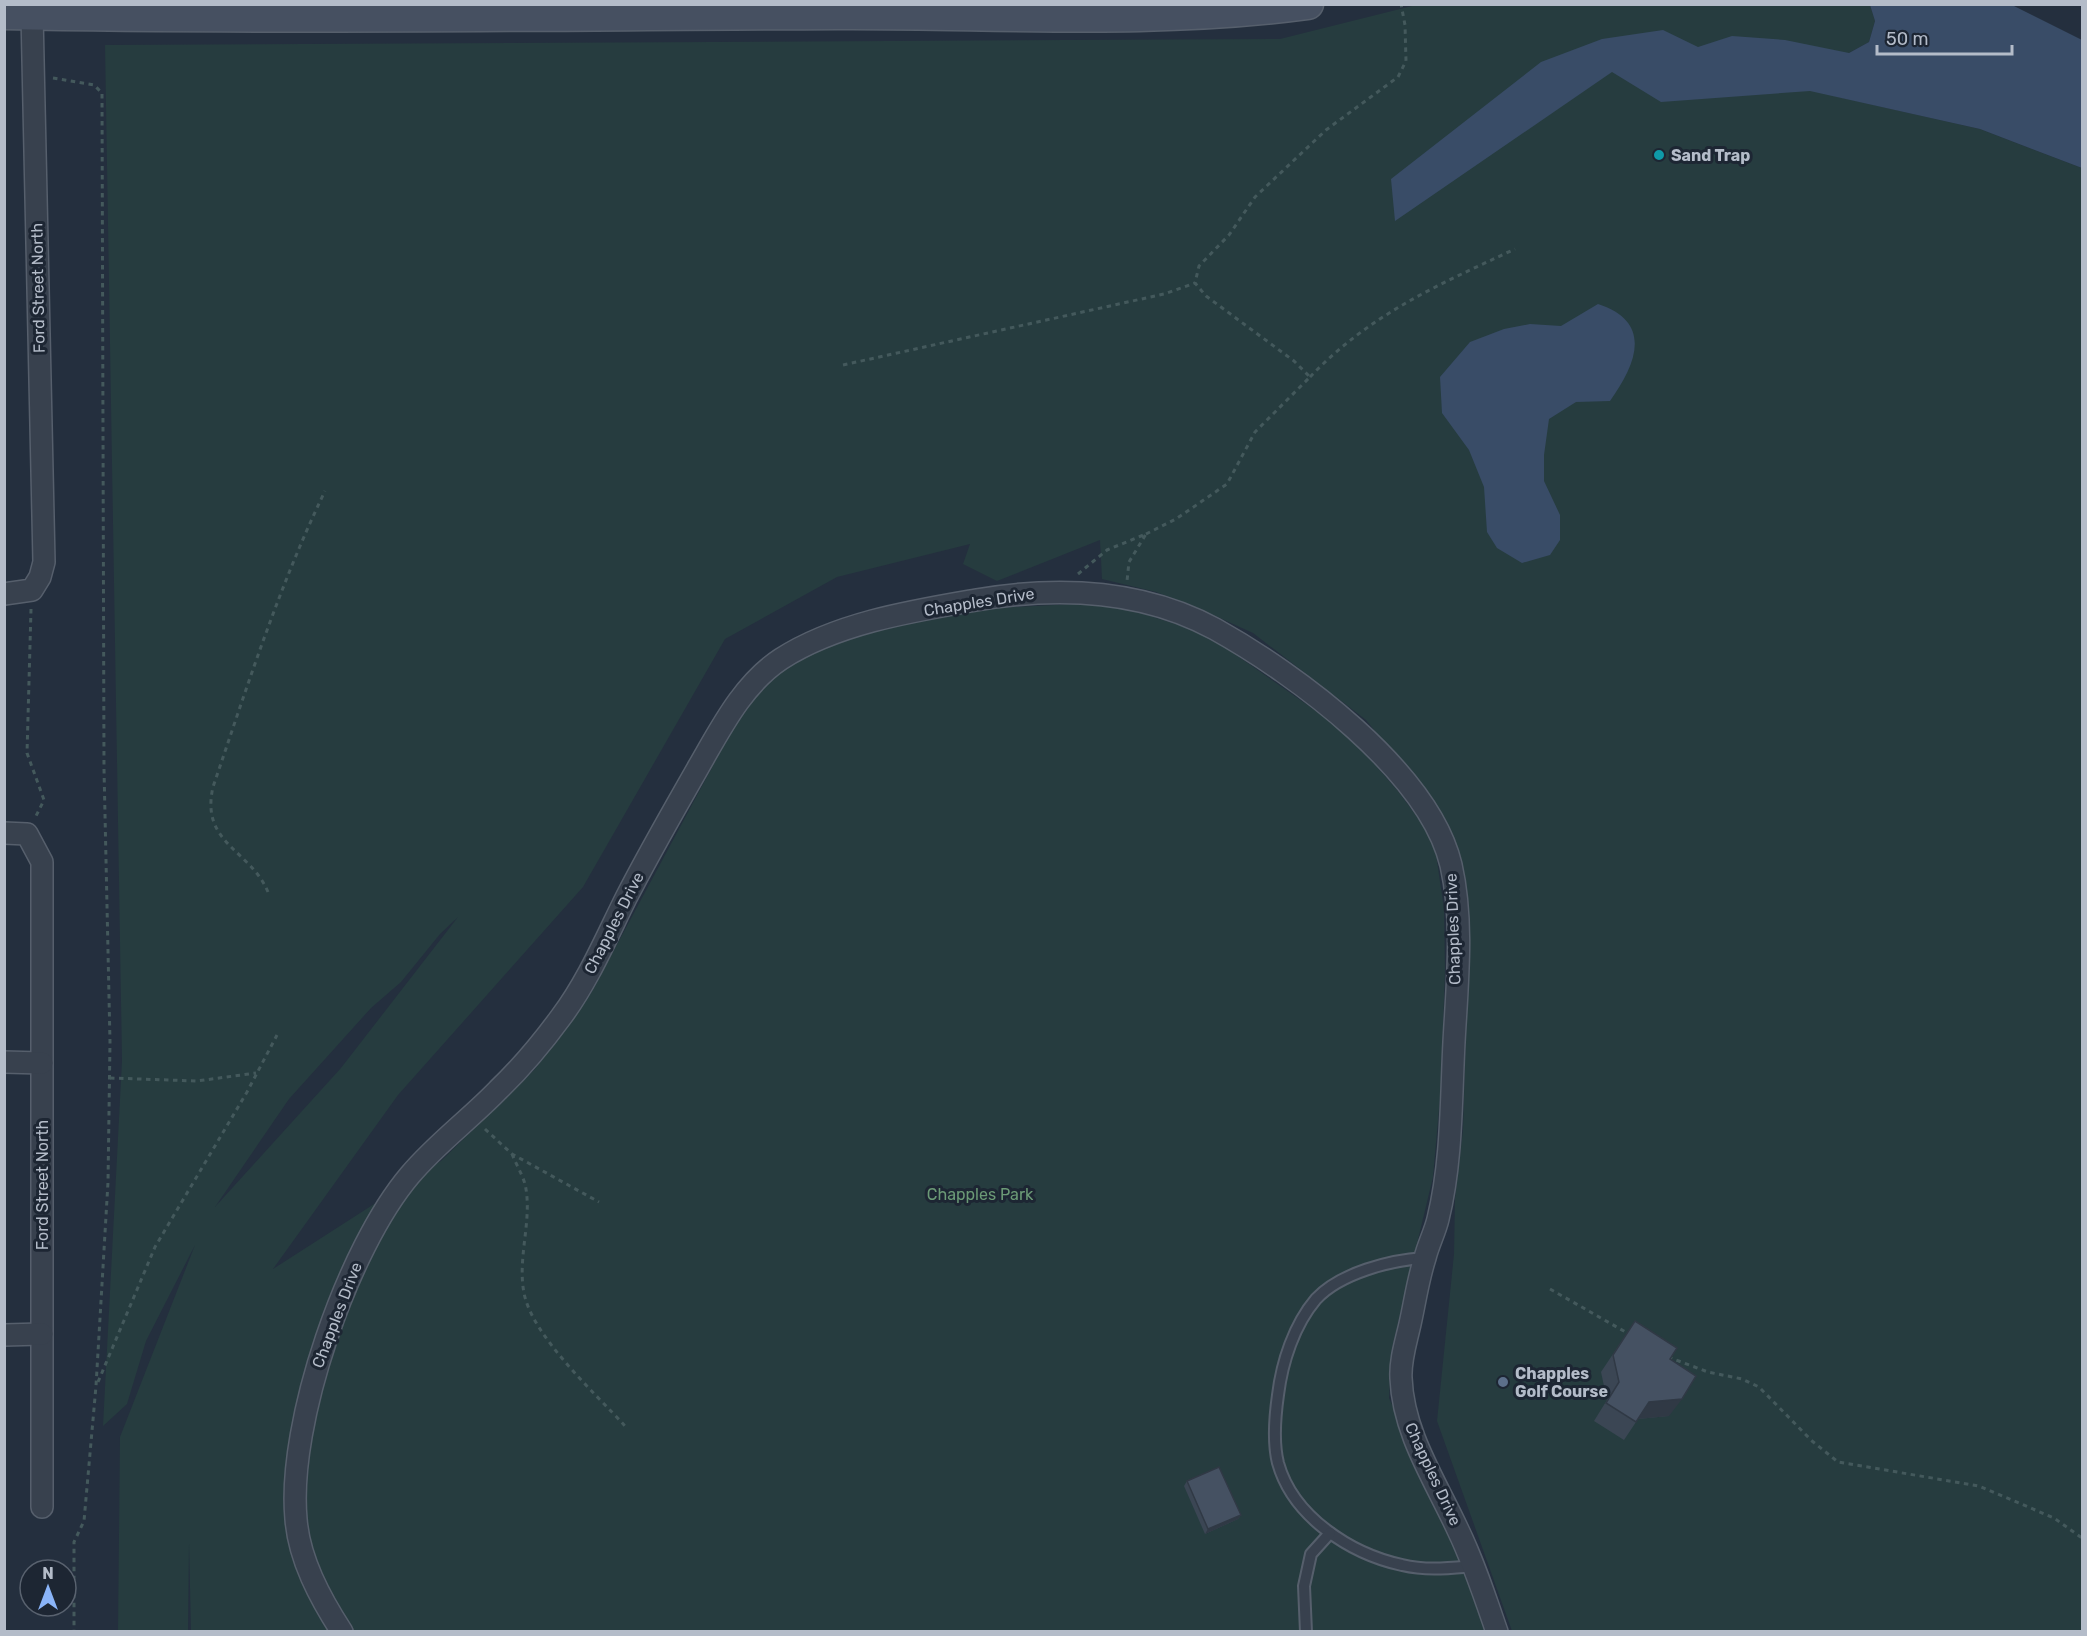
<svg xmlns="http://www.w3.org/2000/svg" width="2087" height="1636" font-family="Rubik,sans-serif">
	<rect width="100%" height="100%" fill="#242f3e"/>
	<path fill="#263c3f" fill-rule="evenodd" d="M1420,4L1870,5L1875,21L1869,42L1849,53L1834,96L1980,129L2082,168V1631H1512L1437,1421L1454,1254L1455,1198L1463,1130L1468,961L1466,887L1450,828L1429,798L1366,720L1253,633L1191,605L1156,592L1102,579L1100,540L997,581L963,564L970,544L837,577L725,639L583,887L398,1095L273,1269L441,1161L535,1069L591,993L738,719L750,702L783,666L825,646L870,630L994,608L1092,603L1125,608L1191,629L1229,650L1329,720L1363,751L1398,791L1423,825L1436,854L1444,909L1445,970L1441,1086L1433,1177L1392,1348L1389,1398L1451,1534L1488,1631H191L189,1543L188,1631H118L120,1437L195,1245L146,1341L127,1404L103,1426L122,1061L105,45L1280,39ZM458,917L341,1068L215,1207L289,1099L371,1008L401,982L440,934Z"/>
	<g fill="#394c67">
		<polygon points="2012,5 2082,40 2082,168 1980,129 1810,91 1661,102 1612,72 1395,221 1391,179 1541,62 1602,39 1663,30 1698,47 1732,36 1785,40 1849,53 1869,42 1875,21 1870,5"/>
		<path d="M1598,304C1654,322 1636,365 1610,401L1576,402L1549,419L1544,455V481L1560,515V540L1550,555L1522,563L1497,548L1487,532L1484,487L1469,450L1442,413L1440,377L1470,342L1504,329L1530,324L1561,326Z"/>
	</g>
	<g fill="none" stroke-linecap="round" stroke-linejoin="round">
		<defs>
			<g id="lane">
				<path d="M1424,1258C1391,1260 1340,1273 1316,1299C1294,1325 1282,1362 1278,1395C1275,1416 1273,1443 1278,1463C1293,1517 1351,1554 1402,1565C1427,1571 1450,1568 1475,1566"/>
				<polyline points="1306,1632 1304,1586 1311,1554 1330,1533"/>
			</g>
			<g id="street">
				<polyline points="4,594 32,590 40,577 44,562 32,14"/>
				<polyline points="4,833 27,834 42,862 42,1507"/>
				<polyline points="4,1062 42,1063"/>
				<polyline points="4,1335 42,1334"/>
				<path d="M342,1632C320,1598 299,1559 296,1519C287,1423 348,1248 410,1175C436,1144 470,1119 498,1090C521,1068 542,1043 561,1017C588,981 606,938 626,898C649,853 674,810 699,766C721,728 743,684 781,659C837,623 912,611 976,600C1058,586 1141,589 1215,629C1296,674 1429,772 1451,865C1464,922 1457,985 1454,1042C1451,1101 1452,1162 1438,1219C1435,1232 1428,1245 1425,1258C1418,1279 1415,1302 1410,1324C1406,1342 1400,1360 1401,1378C1403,1433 1435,1480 1458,1530C1474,1563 1485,1597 1497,1632"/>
			</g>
			<path id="secondary" d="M4,14C282,19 559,15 837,14C993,13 1153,25 1308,4"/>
		</defs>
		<use href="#lane" stroke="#565f6c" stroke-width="14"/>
		<use href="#street" stroke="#565f6c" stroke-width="24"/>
		<use href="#secondary" stroke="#565f6c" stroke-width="33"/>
		<g stroke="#44595c" stroke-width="3" stroke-dasharray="4.5 4.5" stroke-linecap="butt">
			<polyline points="53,78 94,85 102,93 104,769 110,1042 108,1182 96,1386 84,1521 74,1542 74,1632"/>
			<polyline points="843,365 1164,294 1195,283"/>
			<path d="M1310,377C1370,314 1438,285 1515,249"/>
			<polyline points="1146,534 1176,519 1227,484 1255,432 1310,377 1294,361 1206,296 1195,283 1199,266 1229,235 1255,197 1326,130 1398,77 1406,61 1405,25 1401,4"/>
			<polyline points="1078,574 1107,550 1146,534 1129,562 1127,581"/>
			<polyline points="31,609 27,753 44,800 36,816"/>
			<path d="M268,892C250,849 200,844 213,787C247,687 279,586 325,491"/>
			<polyline points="110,1078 197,1081 256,1073"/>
			<polyline points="485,1129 512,1154 599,1202"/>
			<path d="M512,1154C516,1164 522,1174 525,1184C533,1219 517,1257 524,1293C532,1336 595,1393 625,1426"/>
			<polyline points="1550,1289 1629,1334"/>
			<polyline points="1668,1357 1708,1372 1742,1379 1759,1387 1812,1441 1838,1462 1979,1486 2054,1518 2082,1538"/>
			<polyline points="98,1382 155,1247 247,1092 277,1035"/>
		</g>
		<use href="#lane" stroke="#38414e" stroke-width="10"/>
		<use href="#street" stroke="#38414e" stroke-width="21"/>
		<use href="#secondary" stroke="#465061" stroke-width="30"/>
	</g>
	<g fill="#3b4654">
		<polygon points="1635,1321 1670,1359 1669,1416 1638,1419 1624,1440 1594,1421 1607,1400 1601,1372"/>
		<polygon points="1187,1481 1241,1515 1238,1519 1205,1534 1184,1486"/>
	</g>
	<g fill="#303945">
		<polygon points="1682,1399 1669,1416 1637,1419 1649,1402"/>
		<polygon points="1241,1515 1238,1519 1205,1534 1208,1529"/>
	</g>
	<g fill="#455162" stroke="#303945" stroke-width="1.5">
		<polygon points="1635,1321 1677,1348 1670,1359 1696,1376 1682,1399 1649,1402 1636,1422 1606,1403 1619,1382 1613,1355"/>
		<polygon points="1219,1467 1241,1515 1208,1529 1187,1481"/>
	</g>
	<circle fill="#0f9aa8" stroke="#1d2633" stroke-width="2" cx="1659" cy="155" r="6"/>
	<circle fill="#5c6f8a" stroke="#1d2633" stroke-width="2" cx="1503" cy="1382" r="6"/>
	<g text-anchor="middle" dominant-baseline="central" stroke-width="6" stroke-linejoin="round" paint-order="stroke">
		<g font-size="16" font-weight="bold" fill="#b4bcc9" stroke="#1d2633" text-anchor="start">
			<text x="1671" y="155">Sand Trap</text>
			<text x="1515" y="1373">Chapples<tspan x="1515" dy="18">Golf Course</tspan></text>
		</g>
		<g font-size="16" fill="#b4bcc9" stroke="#1d2633">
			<text transform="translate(38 288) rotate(-91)">Ford Street North</text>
			<text transform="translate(979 602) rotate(-9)">Chapples Drive</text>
			<text transform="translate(614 923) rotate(-63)">Chapples Drive</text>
			<text transform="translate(1453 929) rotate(-92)">Chapples Drive</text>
			<text transform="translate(42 1185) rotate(-90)">Ford Street North</text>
			<text transform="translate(337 1315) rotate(-69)">Chapples Drive</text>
			<text transform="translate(1433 1474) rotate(65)">Chapples Drive</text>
		</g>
		<g font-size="16" fill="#6b9a76" stroke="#1d2633">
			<text x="980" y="1194">Chapples Park</text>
		</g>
	</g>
	<rect width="2087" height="1636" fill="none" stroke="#b4bcc9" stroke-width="12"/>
	<g transform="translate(48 1588)"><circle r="28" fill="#1d2633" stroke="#59626f" stroke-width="1.5"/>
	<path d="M0-4.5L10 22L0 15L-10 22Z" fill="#8ab4f8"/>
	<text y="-9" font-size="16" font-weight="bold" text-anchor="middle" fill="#b4bcc9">N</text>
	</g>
	<path d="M1877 45v9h135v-9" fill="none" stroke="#b4bcc9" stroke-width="3"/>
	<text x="1886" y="45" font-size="18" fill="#b4bcc9" stroke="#1d2633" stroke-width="4.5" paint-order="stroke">50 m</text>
</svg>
